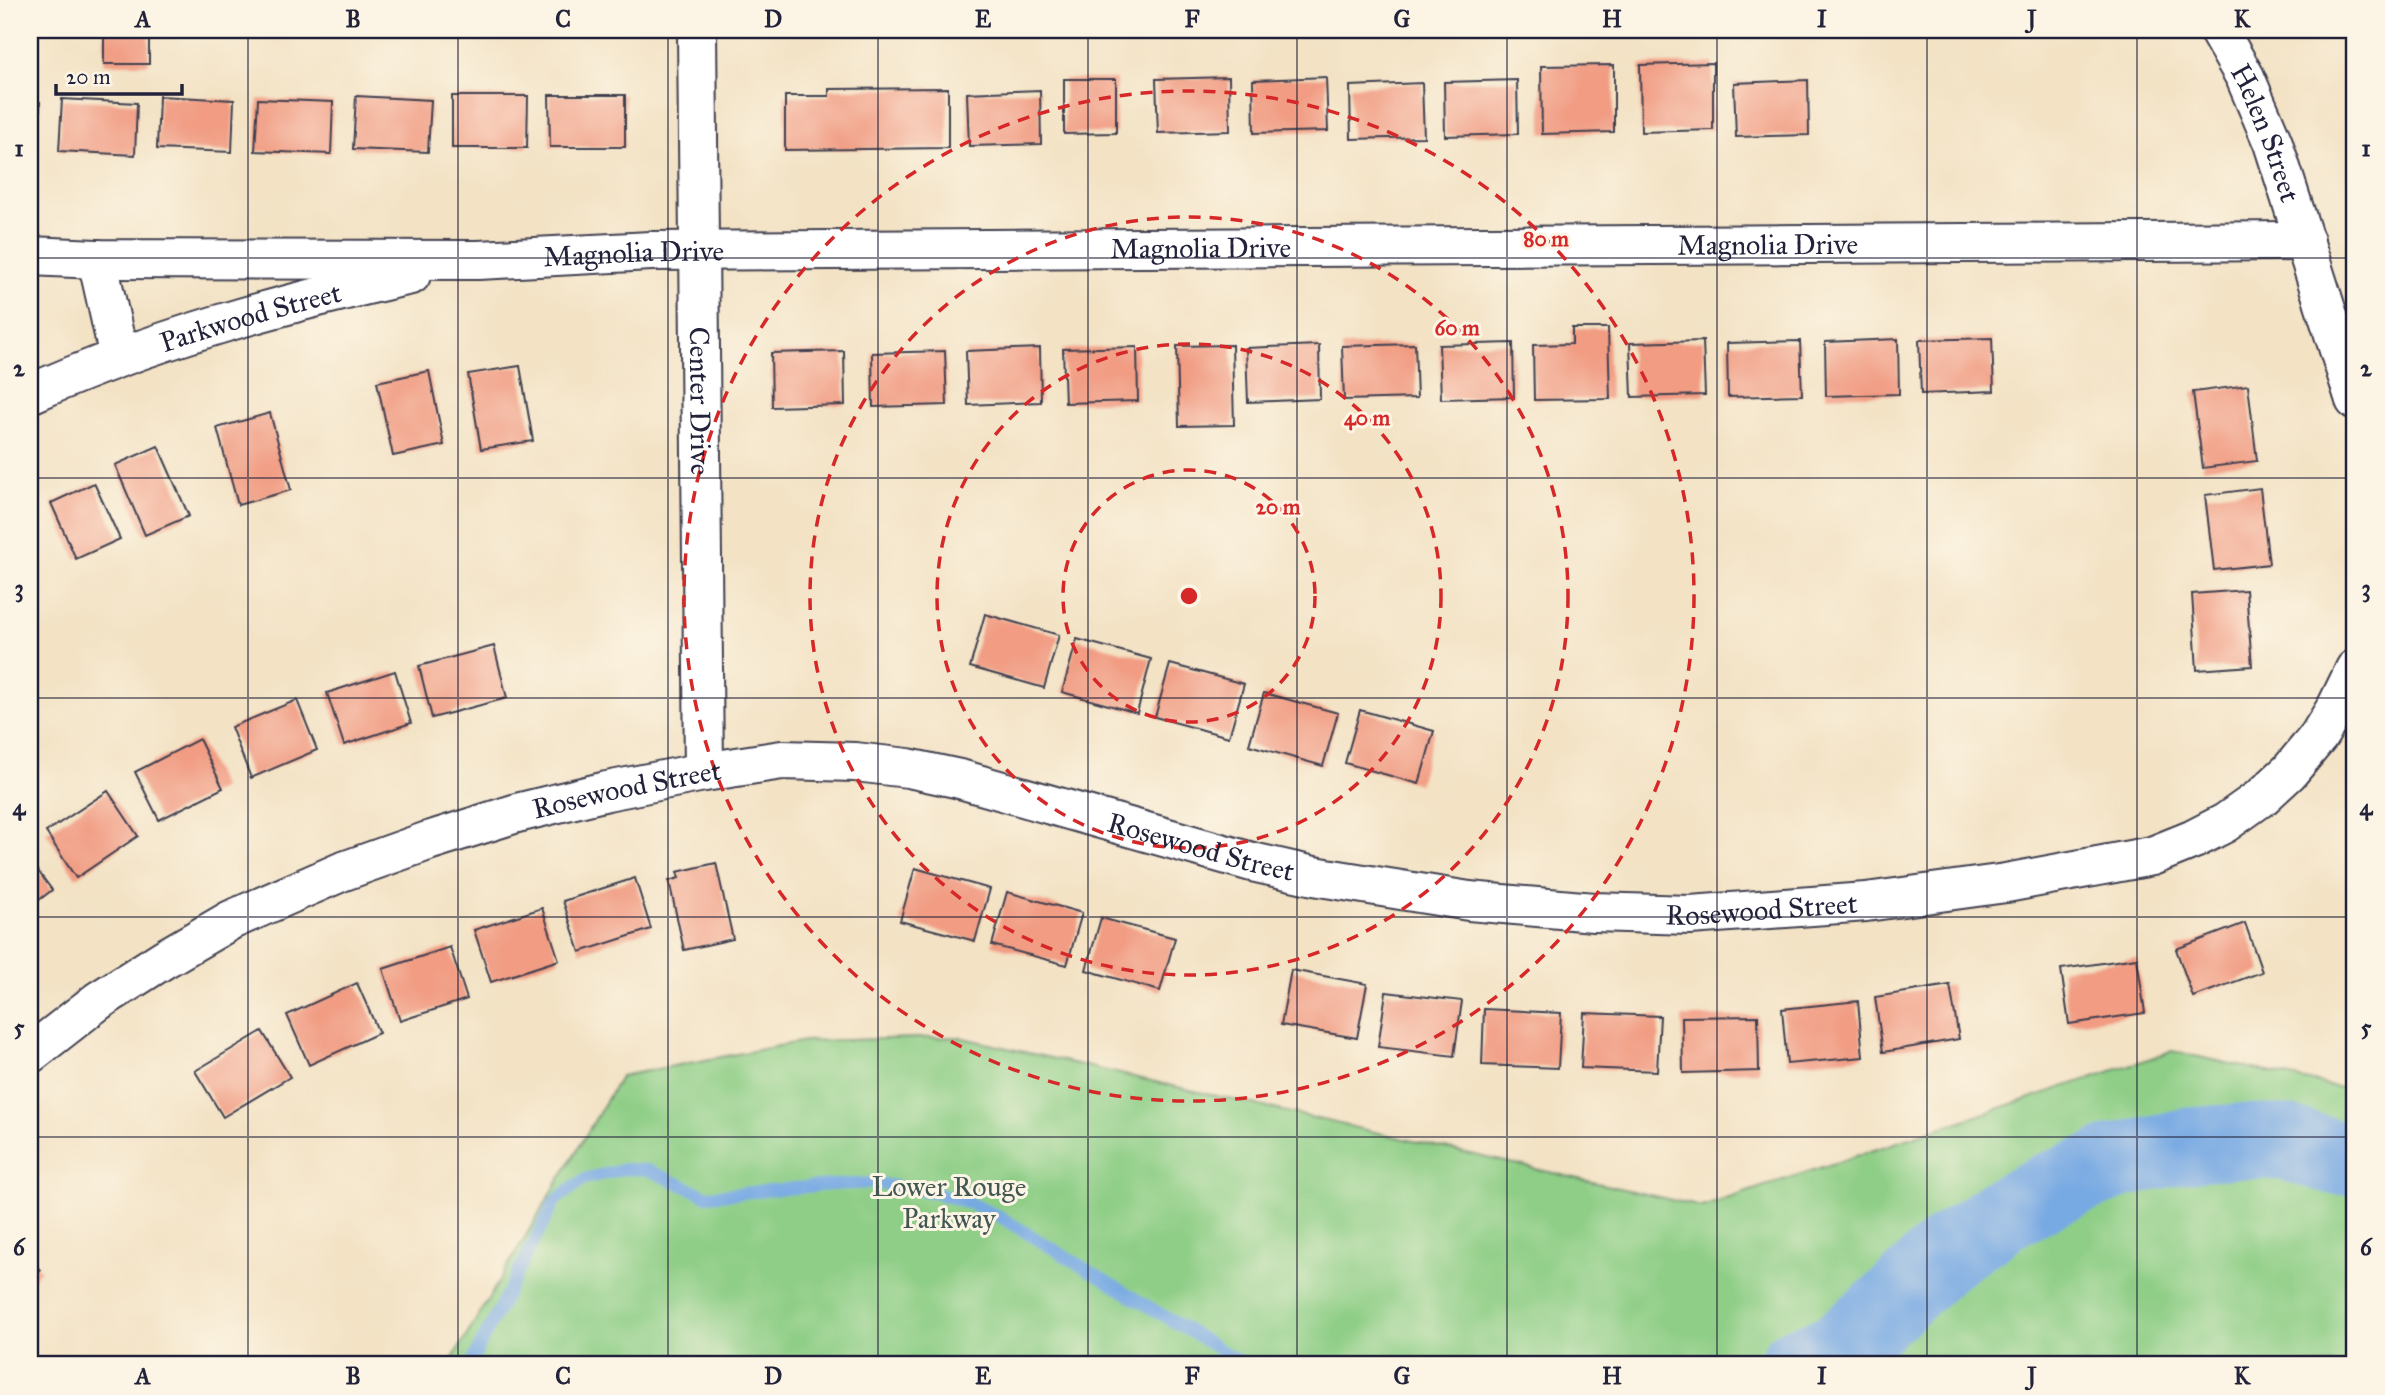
<svg xmlns="http://www.w3.org/2000/svg" width="2385" height="1395" font-family="'IM FELL Great Primer',serif">
	<rect width="100%" height="100%" fill="#fcf5e5"/>
	<filter id="ink" filterUnits="userSpaceOnUse"><feTurbulence type="fractalNoise" baseFrequency=".0143" numOctaves="2"/><feDisplacementMap in="SourceGraphic" scale="14" xChannelSelector="R" yChannelSelector="G"/><feConvolveMatrix kernelMatrix="1 2 1 2 8 2 1 2 1" color-interpolation-filters="sRGB"/></filter>
	<filter id="wash" filterUnits="userSpaceOnUse"><feTurbulence type="fractalNoise" baseFrequency=".00686" numOctaves="4" result="noise"/><feDisplacementMap in="SourceGraphic" scale="28" xChannelSelector="R" yChannelSelector="G"/><feGaussianBlur stdDeviation="1.57" result="paint"/><feColorMatrix in="noise" values="0 0 0 0 0 0 0 0 0 0 0 0 0 0 0 0 0 1.4 0 .05"/><feComposite in="paint" operator="in"/></filter>
	<g filter="url(#wash)">
		<rect width="100%" height="100%" fill="#f3e2c4"/>
		<polygon fill="#8ece86" stroke="#587860" stroke-width="2" points="959,1037 1702,1207 2172,1051 2355,1091 2355,1365 449,1365 621,1076 805,1041"/>
		<g fill="none" stroke-linecap="round" stroke-linejoin="round">
			<polyline stroke="#77a9e3" stroke-width="12" points="470,1365 555,1201 584,1179 625,1169 648,1170 707,1196 830,1185 876,1183 936,1193 969,1203 997,1215 1245,1365"/>
			<polyline stroke="#77a9e3" stroke-width="75" points="1796,1365 1837,1350 1891,1305 1944,1255 2005,1213 2049,1190 2117,1161 2189,1145 2237,1141 2287,1143 2333,1157 2355,1158"/>
		</g>
		<g id="blocks">
			<g fill="#f19c83">
				<rect x="104" y="30" width="45" height="34"/>
				<polygon points="1713,63 1713,130 1641,132 1640,65"/>
				<polygon points="1614,65 1614,132 1542,134 1541,66"/>
				<polygon points="1229,77 1230,131 1158,133 1156,79"/>
				<polygon points="1326,77 1328,131 1254,133 1253,80"/>
				<polygon points="1064,79 1116,79 1116,133 1064,134"/>
				<polygon points="1517,80 1518,134 1445,136 1444,82"/>
				<polygon points="1808,80 1809,135 1736,137 1734,83"/>
				<polygon points="1422,83 1424,137 1351,139 1350,86"/>
				<polygon points="948,88 948,148 785,150 785,96 829,96 829,89"/>
				<polygon points="1040,90 1041,144 969,146 967,93"/>
				<polygon points="549,95 625,95 625,147 550,147"/>
				<polygon points="159,96 234,100 232,152 157,149"/>
				<polygon points="356,96 431,100 428,152 353,149"/>
				<polygon points="452,96 528,96 527,148 452,148"/>
				<polygon points="62,99 137,103 135,155 59,151"/>
				<polygon points="258,99 333,102 331,154 255,151"/>
				<polygon points="30,101 40,102 38,154 30,153"/>
				<polygon points="1572,328 1608,328 1610,399 1534,400 1533,345 1572,344"/>
				<polygon points="1992,338 1994,391 1921,394 1919,340"/>
				<polygon points="1898,339 1899,394 1826,396 1825,342"/>
				<polygon points="1703,341 1705,395 1632,397 1630,343"/>
				<polygon points="1800,341 1802,395 1728,397 1727,343"/>
				<polygon points="1513,343 1514,397 1441,399 1439,345"/>
				<polygon points="1415,344 1417,398 1344,400 1342,346"/>
				<polygon points="1232,345 1234,425 1179,426 1177,346"/>
				<polygon points="1319,345 1320,399 1248,402 1246,348"/>
				<polygon points="1137,347 1138,401 1065,403 1063,349"/>
				<polygon points="1040,348 1041,402 968,405 966,351"/>
				<polygon points="844,351 845,405 772,407 771,353"/>
				<polygon points="945,351 947,405 873,407 872,353"/>
				<polygon points="520,366 533,441 481,449 468,374"/>
				<polygon points="429,371 444,445 393,456 377,382"/>
				<polygon points="2248,385 2257,461 2203,468 2193,392"/>
				<polygon points="270,413 291,490 238,505 217,428"/>
				<polygon points="158,446 189,516 145,535 115,465"/>
				<polygon points="94,483 120,539 76,559 51,503"/>
				<polygon points="2260,488 2269,564 2214,570 2205,495"/>
				<polygon points="2246,590 2252,666 2197,670 2192,594"/>
				<polygon points="985,614 1059,635 1044,688 970,667"/>
				<polygon points="1077,639 1151,659 1137,713 1062,692"/>
				<polygon points="494,646 507,698 432,718 419,666"/>
				<polygon points="1170,664 1244,684 1229,737 1155,717"/>
				<polygon points="395,671 411,723 344,745 327,693"/>
				<polygon points="1264,693 1338,713 1323,766 1249,745"/>
				<polygon points="297,700 317,750 251,778 231,727"/>
				<polygon points="1360,710 1434,731 1419,784 1345,763"/>
				<polygon points="199,739 223,788 159,820 135,772"/>
				<polygon points="108,791 138,836 76,878 46,832"/>
				<polygon points="30,860 52,890 30,907"/>
				<polygon points="716,863 733,939 684,950 669,881 679,878 677,872"/>
				<polygon points="915,868 990,889 975,941 900,921"/>
				<polygon points="635,878 651,929 580,952 563,901"/>
				<polygon points="1007,892 1082,913 1067,965 992,945"/>
				<polygon points="542,908 559,960 491,982 474,930"/>
				<polygon points="1101,918 1175,938 1160,991 1086,970"/>
				<polygon points="2245,923 2262,972 2193,997 2176,949"/>
				<polygon points="450,947 467,999 400,1021 383,969"/>
				<polygon points="2137,958 2145,1013 2069,1024 2061,969"/>
				<polygon points="1291,970 1367,984 1357,1038 1281,1025"/>
				<polygon points="357,983 379,1033 309,1065 287,1015"/>
				<polygon points="1950,985 1959,1039 1883,1052 1875,997"/>
				<polygon points="1386,992 1462,1001 1454,1056 1378,1047"/>
				<polygon points="1858,1001 1863,1057 1787,1064 1782,1009"/>
				<polygon points="1484,1009 1561,1013 1558,1068 1482,1065"/>
				<polygon points="1584,1013 1660,1016 1657,1071 1581,1068"/>
				<polygon points="1758,1016 1759,1071 1683,1073 1682,1017"/>
				<polygon points="262,1031 290,1077 223,1117 195,1071"/>
				<polygon points="30,1260 41,1270 30,1282"/>
			</g>
		</g>
	</g>
	<g filter="url(#ink)">
		<use href="#blocks" fill-opacity="0" stroke="#413f50" stroke-width="2"/>
		<g fill="none" stroke-linecap="round" stroke-linejoin="round">
			<defs>
				<g id="street">
					<path id="s1" d="M697,30L704,772"/>
					<path id="s2" d="M2218,30L2245,77L2273,143L2355,400"/>
					<path id="s3" d="M30,256L97,259L478,260L651,251L2305,241"/>
					<polyline points="97,259 119,357"/>
					<path id="s4" d="M30,394C153,339 280,304 411,275"/>
					<path id="s5" d="M30,1054L98,1001L164,959L231,920L341,872L428,841L517,813L607,791L704,772L782,760L855,762L908,768L960,779L1252,862L1314,876L1469,901L1594,912L1690,915L1866,902L2006,883L2152,856L2194,839L2225,823L2263,796L2289,772L2318,737L2337,706L2355,669"/>
				</g>
			</defs>
			<use href="#street" stroke="#413f50" stroke-width="42"/>
			<use href="#street" stroke="#fff" stroke-width="38"/>
		</g>
	</g>
	<path fill="none" stroke="#22223b" stroke-width="2" stroke-opacity="0.55" d="M248,30V1365M458,30V1365M668,30V1365M878,30V1365M1088,30V1365M1297,30V1365M1507,30V1365M1717,30V1365M1927,30V1365M2137,30V1365M30,258H2355M30,478H2355M30,698H2355M30,917H2355M30,1137H2355"/>
	<g fill="none" stroke="#d62828" stroke-width="3.5" stroke-dasharray="12 9">
		<circle cx="1189" cy="596" r="126"/>
		<circle cx="1189" cy="596" r="252"/>
		<circle cx="1189" cy="596" r="379"/>
		<circle cx="1189" cy="596" r="505"/>
	</g>
	<g text-anchor="middle" dominant-baseline="central" stroke-width="6" stroke-linejoin="round" paint-order="stroke">
		<g font-size="28" fill="#22223b" stroke="#fcf5e5">
			<text stroke="none"><textPath href="#s2" startOffset="114">Helen Street</textPath></text>
			<text stroke="none"><textPath href="#s3" startOffset="1738">Magnolia Drive</textPath></text>
			<text stroke="none"><textPath href="#s3" startOffset="1171">Magnolia Drive</textPath></text>
			<text stroke="none"><textPath href="#s3" startOffset="604">Magnolia Drive</textPath></text>
			<text stroke="none"><textPath href="#s4" startOffset="234">Parkwood Street</textPath></text>
			<text stroke="none"><textPath href="#s1" startOffset="371">Center Drive</textPath></text>
			<text stroke="none"><textPath href="#s5" startOffset="660">Rosewood Street</textPath></text>
			<text stroke="none"><textPath href="#s5" startOffset="1248">Rosewood Street</textPath></text>
			<text stroke="none"><textPath href="#s5" startOffset="1815">Rosewood Street</textPath></text>
		</g>
		<g font-size="28" fill="#425652" stroke="#fcf5e5">
			<text x="949" y="1186">Lower Rouge<tspan x="949" dy="32">Parkway</tspan></text>
		</g>
	</g>
	<circle cx="1189" cy="596" r="10" fill="#d62828" stroke="#fcf5e5" stroke-width="3.5"/>
	<g font-size="21" text-anchor="middle" font-weight="bold" fill="#d62828" stroke="#fcf5e5" stroke-width="6" stroke-linejoin="round" paint-order="stroke">
		<text x="1546" y="246">80 m</text>
		<text x="1457" y="335">60 m</text>
		<text x="1367" y="425">40 m</text>
		<text x="1278" y="514">20 m</text>
	</g>
	<rect width="2385" height="1395" fill="none" stroke="#fcf5e5" stroke-width="77"/>
	<path d="M56 84v10h126v-10" fill="none" stroke="#22223b" stroke-width="3.5"/>
	<text x="66" y="84" font-size="21" fill="#22223b" stroke="#fcf5e5" stroke-width="5" paint-order="stroke">20 m</text>
	<rect x="38" y="38" width="2308" height="1318" fill="none" stroke="#22223b" stroke-width="2.5"/>
	<g font-size="23" text-anchor="middle" font-weight="bold" fill="#22223b">
		<text x="143" y="27">A</text>
		<text x="353" y="27">B</text>
		<text x="563" y="27">C</text>
		<text x="773" y="27">D</text>
		<text x="983" y="27">E</text>
		<text x="1192" y="27">F</text>
		<text x="1402" y="27">G</text>
		<text x="1612" y="27">H</text>
		<text x="1822" y="27">I</text>
		<text x="2032" y="27">J</text>
		<text x="2242" y="27">K</text>
		<text x="19" y="156">1</text>
		<text x="2366" y="156">1</text>
		<text x="19" y="376">2</text>
		<text x="2366" y="376">2</text>
		<text x="19" y="596">3</text>
		<text x="2366" y="596">3</text>
		<text x="19" y="815">4</text>
		<text x="2366" y="815">4</text>
		<text x="19" y="1035">5</text>
		<text x="2366" y="1035">5</text>
		<text x="19" y="1255">6</text>
		<text x="2366" y="1255">6</text>
		<text x="143" y="1384">A</text>
		<text x="353" y="1384">B</text>
		<text x="563" y="1384">C</text>
		<text x="773" y="1384">D</text>
		<text x="983" y="1384">E</text>
		<text x="1192" y="1384">F</text>
		<text x="1402" y="1384">G</text>
		<text x="1612" y="1384">H</text>
		<text x="1822" y="1384">I</text>
		<text x="2032" y="1384">J</text>
		<text x="2242" y="1384">K</text>
	</g>
</svg>
